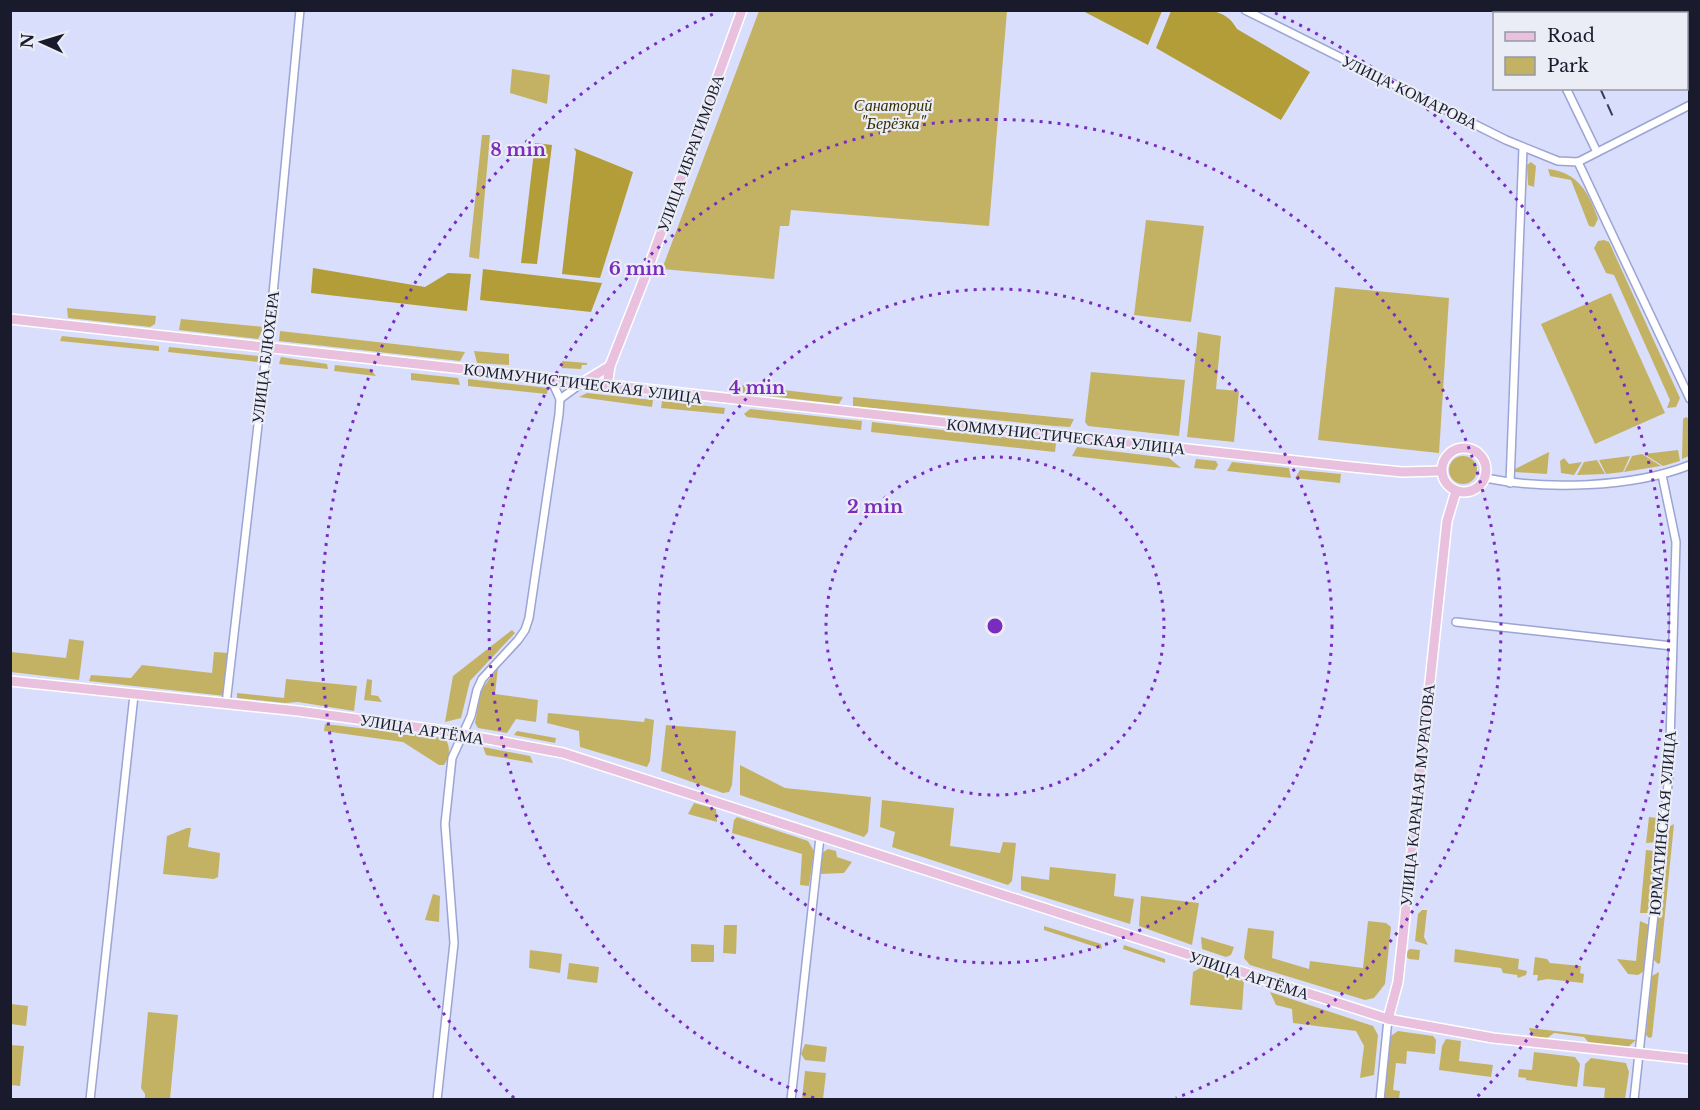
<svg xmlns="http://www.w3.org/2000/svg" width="1700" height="1110" font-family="'Libre Baskerville',serif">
	<rect width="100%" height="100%" fill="#d8defb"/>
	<g fill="#c4b264">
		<polygon points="759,11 1007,11 989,226 791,210 789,226 780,226 774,279 662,269"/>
		<polygon points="512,69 550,75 547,104 510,93"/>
		<polygon points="482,135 490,135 479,259 469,257"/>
		<polygon points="1531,162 1536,166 1534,187 1528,185 1527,165"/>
		<path d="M1548,169C1578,172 1589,193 1598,219L1594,227L1589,226L1571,180L1550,176Z"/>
		<polygon points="1146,220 1204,226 1191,322 1134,315"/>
		<polygon points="1604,240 1609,242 1680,398 1676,407 1667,408 1670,400 1614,275 1606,273 1594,248 1598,241"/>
		<polygon points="1335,287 1449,298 1439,453 1318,440"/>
		<polygon points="1611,293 1665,413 1595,444 1541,324"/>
		<polygon points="67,308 156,316 155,324 150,327 68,318"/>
		<polygon points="181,319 264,327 258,339 179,330"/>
		<polygon points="280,331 465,352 460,361 279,341"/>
		<polygon points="1198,332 1221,336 1216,389 1239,391 1234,442 1187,437"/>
		<polygon points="62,336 159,346 159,351 60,341"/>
		<polygon points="169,347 258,356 259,362 168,352"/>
		<polygon points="474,351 509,354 509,365 477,363"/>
		<polygon points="281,357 327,364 328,369 279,364"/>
		<polygon points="562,361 587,363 587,365 582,365 581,369 562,368"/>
		<polygon points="335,365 370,369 376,376 334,371"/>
		<polygon points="1091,372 1185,380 1179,436 1088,426 1085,422"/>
		<polygon points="411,373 458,378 460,385 411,380"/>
		<polygon points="468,379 548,388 547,394 468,386"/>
		<polygon points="742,385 843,397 839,404 743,393"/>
		<polygon points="587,393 653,400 652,407 579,397"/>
		<polygon points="853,397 1074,419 1070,427 1055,426 853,406"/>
		<polygon points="662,401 725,408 724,414 661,408"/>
		<polygon points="750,409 862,421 861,430 747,417 744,414"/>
		<polygon points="1686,417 1689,419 1689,456 1682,459 1683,419"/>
		<polygon points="872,422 1056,443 1055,452 871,432"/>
		<polygon points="1077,447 1169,458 1181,468 1072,456"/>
		<polygon points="1678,450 1680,461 1663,466 1644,454"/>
		<polygon points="1549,452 1547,474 1515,472 1515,469"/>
		<polygon points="1642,454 1661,466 1624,472 1632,456"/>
		<polygon points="1630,456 1623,472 1606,474 1599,460"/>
		<circle cx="1463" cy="470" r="14"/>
		<polygon points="1564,458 1569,464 1582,462 1574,475 1561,473 1560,461"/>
		<polygon points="1196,459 1216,461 1218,465 1215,470 1194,468"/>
		<polygon points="1597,460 1605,474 1577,475 1584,462"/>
		<polygon points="1232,462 1289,468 1291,478 1227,471"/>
		<polygon points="1300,470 1341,474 1340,483 1295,478"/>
		<polygon points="512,630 515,633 470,681 461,718 445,722 453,676"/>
		<polygon points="69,639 84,641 79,680 11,672 11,652 66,658"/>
		<polygon points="214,652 229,653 225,696 89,681 91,675 131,678 142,665 212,673"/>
		<polygon points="498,668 495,694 538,700 536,722 516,719 507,733 478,728 475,723 481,690"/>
		<polygon points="286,679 357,686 354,711 298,702 285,703 237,698 237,693 284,698"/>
		<polygon points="367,679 372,680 371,695 378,696 382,702 364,700"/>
		<polygon points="548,713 644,722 645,718 654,720 650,761 647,767 580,747 579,731 547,723"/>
		<path d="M325,724L445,738C451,748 450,756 444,765H439L403,742L324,731Z"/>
		<polygon points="666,725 736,731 732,785 729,792 723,793 661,771"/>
		<polygon points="517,731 556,738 555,743 514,735"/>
		<polygon points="483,747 530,756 533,763 486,755"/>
		<polygon points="740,765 785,788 871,797 868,832 864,837 740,795"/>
		<polygon points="882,800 954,808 950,846 1000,853 1003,842 1016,843 1012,881 1008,885 892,847 895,832 880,827"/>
		<polygon points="694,803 716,809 717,822 688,814"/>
		<polygon points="737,817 808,841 814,851 809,886 800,885 802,854 732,833 734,820"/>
		<polygon points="1649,817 1657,818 1661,822 1658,842 1646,843"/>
		<polygon points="1674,824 1660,963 1658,964 1654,960 1667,828"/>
		<polygon points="187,828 191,828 188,847 220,853 218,877 214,879 163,874 167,836"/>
		<polygon points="828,849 836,851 837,857 852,862 844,873 819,874 822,853"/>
		<polygon points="1646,850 1654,851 1657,855 1652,909 1649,913 1640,913"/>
		<polygon points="1050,867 1116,874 1114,896 1134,899 1130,924 1021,890 1021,876 1049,880"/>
		<polygon points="433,894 440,896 439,922 425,920"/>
		<polygon points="1141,896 1199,903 1192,945 1139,926"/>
		<polygon points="1422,910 1427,910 1424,937 1428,945 1415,941 1418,914"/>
		<polygon points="1368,921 1386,923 1391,927 1385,984 1374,998 1365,1000 1250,965 1244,958 1248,928 1274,931 1272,958 1309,969 1310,961 1363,968"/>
		<polygon points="1640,921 1649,925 1644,971 1638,975 1628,974 1617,959 1636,961"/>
		<polygon points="724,925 737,925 736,954 723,953"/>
		<polygon points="1044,926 1101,944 1102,949 1044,930"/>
		<polygon points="1201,937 1234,947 1231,955 1226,957 1202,949"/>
		<polygon points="691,944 714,945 714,962 691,962"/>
		<polygon points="1124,945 1165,959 1165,963 1123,949"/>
		<polygon points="1410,949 1420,950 1419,960 1409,959 1403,954"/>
		<polygon points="1455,949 1519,959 1518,969 1527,971 1526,975 1518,978 1517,975 1503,973 1501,968 1454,962"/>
		<polygon points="530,950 562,954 560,973 529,968"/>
		<polygon points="1535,957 1547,959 1550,963 1581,966 1580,973 1584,974 1583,983 1547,979 1537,981 1538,975 1533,975"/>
		<polygon points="569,963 599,967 597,983 567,979"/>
		<polygon points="1202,967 1244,980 1242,1010 1190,1005 1193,972"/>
		<polygon points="1659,972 1652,1037 1649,1038 1646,1035 1652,976"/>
		<polygon points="1270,992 1373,1026 1378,1035 1374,1075 1360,1078 1364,1046 1356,1031 1293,1023 1292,1009 1276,1005"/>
		<polygon points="11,1004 28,1006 26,1026 11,1024"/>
		<polygon points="148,1012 178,1015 170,1099 145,1099 145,1094 141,1088"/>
		<polygon points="1529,1028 1636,1040 1628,1047 1590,1044 1584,1037 1554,1033 1546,1039 1532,1037"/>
		<polygon points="1398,1031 1433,1036 1436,1040 1435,1054 1407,1051 1406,1064 1396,1063 1393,1090 1400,1091 1399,1099 1381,1100 1388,1038"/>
		<polygon points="1446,1039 1461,1041 1459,1061 1493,1065 1491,1077 1439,1070 1442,1046"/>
		<polygon points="805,1044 827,1047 825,1062 805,1060 801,1054"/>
		<polygon points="11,1045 24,1046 20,1086 11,1085"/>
		<polygon points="1534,1052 1575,1057 1580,1064 1577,1087 1526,1080 1526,1078 1518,1077 1519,1069 1532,1070"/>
		<polygon points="1591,1058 1626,1063 1629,1072 1625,1099 1604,1099 1605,1088 1583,1086 1585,1064"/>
		<polygon points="805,1071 826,1073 823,1099 802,1099"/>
	</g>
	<g fill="#b39d38">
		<polygon points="1083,11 1162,11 1148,45"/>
		<path d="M1171,11C1196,10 1224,4 1237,29L1310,72L1281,120L1156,48Z"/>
		<polygon points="535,143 552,145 537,264 521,263"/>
		<polygon points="574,148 633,172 600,278 562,274 576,152"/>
		<polygon points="313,268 425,287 448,273 471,274 467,311 311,293"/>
		<polygon points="483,269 602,283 591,312 480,300"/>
	</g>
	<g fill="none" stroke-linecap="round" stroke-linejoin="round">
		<defs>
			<g id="minor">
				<polyline points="1245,10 1506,140 1558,161 1578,162"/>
				<polyline points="1530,10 1532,14"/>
				<polyline points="1566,88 1596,150"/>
				<polyline points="1578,162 1690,399"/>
				<polyline points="1578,162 1690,105"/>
				<polyline points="560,399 582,383"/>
				<path d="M1485,478C1545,490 1632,488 1690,465"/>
				<polyline points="1510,483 1523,148"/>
				<polyline points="1456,622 1672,646"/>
				<polyline points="226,704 273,294 300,10"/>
				<polyline points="90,1100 134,695"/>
				<polyline points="437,1100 454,943 445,824 452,758 471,716 477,690 482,679 518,640 525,630 529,618 559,414 560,399 551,379"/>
				<polyline points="791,1100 820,837"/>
				<polyline points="1380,1100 1388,1019"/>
				<polyline points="1634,1100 1669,775 1676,542 1662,475"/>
			</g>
			<g id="major">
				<polyline points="10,319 1352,467 1402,472 1441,471"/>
				<polyline points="582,383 610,366"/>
				<polyline points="607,386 610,366 646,274 742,10"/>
				<circle cx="1464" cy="470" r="22"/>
				<polyline points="10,681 298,711 445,731 563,753 1388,1019 1493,1038 1690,1059"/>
				<polyline points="1388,1019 1398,982 1402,945 1447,521 1456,491"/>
			</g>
		</defs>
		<use href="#minor" stroke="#9ca4d4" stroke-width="10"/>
		<use href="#major" stroke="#fff" stroke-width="12"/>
		<use href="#minor" stroke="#fff" stroke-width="7"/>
		<use href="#major" stroke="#e9c1de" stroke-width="9"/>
		<g stroke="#383b4f" stroke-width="2" stroke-dasharray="12 6" stroke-linecap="butt">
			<polyline points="1566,10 1567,14"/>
			<polyline points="1600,88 1614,119"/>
		</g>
	</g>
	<g fill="none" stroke="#7b2cbf" stroke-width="3" stroke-dasharray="3 6">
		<circle cx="995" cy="626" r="169"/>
		<circle cx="995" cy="626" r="337"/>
		<path d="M814 1098A506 506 0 1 1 1176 1098"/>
		<path d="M514 1098A674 674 0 0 1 715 13M1275 13A674 674 0 0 1 1476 1098"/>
	</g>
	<g text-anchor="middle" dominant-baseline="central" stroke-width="4.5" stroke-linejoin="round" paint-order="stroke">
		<g font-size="16" fill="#191b2d" stroke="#eaecf6">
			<text transform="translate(1410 92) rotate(26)">УЛИЦА КОМАРОВА</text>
			<text transform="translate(690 153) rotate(-70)">УЛИЦА ИБРАГИМОВА</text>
			<text transform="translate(265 357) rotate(-83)">УЛИЦА БЛЮХЕРА</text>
			<text transform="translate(583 383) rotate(7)">КОММУНИСТИЧЕСКАЯ УЛИЦА</text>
			<text transform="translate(1066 436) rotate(6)">КОММУНИСТИЧЕСКАЯ УЛИЦА</text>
			<text transform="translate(422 729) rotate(9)">УЛИЦА АРТЁМА</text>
			<text transform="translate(1417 795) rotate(-84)">УЛИЦА КАРАНАЯ МУРАТОВА</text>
			<text transform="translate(1662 823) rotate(-85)">ЮРМАТИНСКАЯ УЛИЦА</text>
			<text transform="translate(1249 975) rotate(18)">УЛИЦА АРТЁМА</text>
		</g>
		<g font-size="16" font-style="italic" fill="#362d01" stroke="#eaecf6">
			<text x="893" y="105">Санаторий<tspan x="893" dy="18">"Берёзка"</tspan></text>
		</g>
	</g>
	<circle cx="995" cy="626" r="9" fill="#7b2cbf" stroke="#eaecf6" stroke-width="3"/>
	<g font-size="18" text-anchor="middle" font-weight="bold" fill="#7b2cbf" stroke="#eaecf6" stroke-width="4.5" stroke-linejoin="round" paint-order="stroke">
		<text x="518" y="156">8 min</text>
		<text x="637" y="275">6 min</text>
		<text x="757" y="394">4 min</text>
		<text x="875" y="513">2 min</text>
	</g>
	<rect width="1700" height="1110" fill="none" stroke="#191b2d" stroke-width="24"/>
	<rect x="1493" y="12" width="195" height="78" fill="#eaecf6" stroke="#9698a6" stroke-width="1.5"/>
	<rect x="1505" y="32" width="30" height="9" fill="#e9c1de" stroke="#9698a6" stroke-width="1.5"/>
	<text x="1547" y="42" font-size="18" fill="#191b2d">Road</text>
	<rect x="1505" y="57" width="30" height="18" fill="#c4b264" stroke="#9698a6" stroke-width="1.5"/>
	<text x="1547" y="72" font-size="18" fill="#191b2d">Park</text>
	<g transform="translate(42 42) rotate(274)" stroke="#eaecf6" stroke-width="4.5" paint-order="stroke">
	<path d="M0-4.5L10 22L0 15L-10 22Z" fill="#191b2d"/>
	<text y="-9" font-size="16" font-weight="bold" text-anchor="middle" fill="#191b2d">N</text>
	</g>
</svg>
